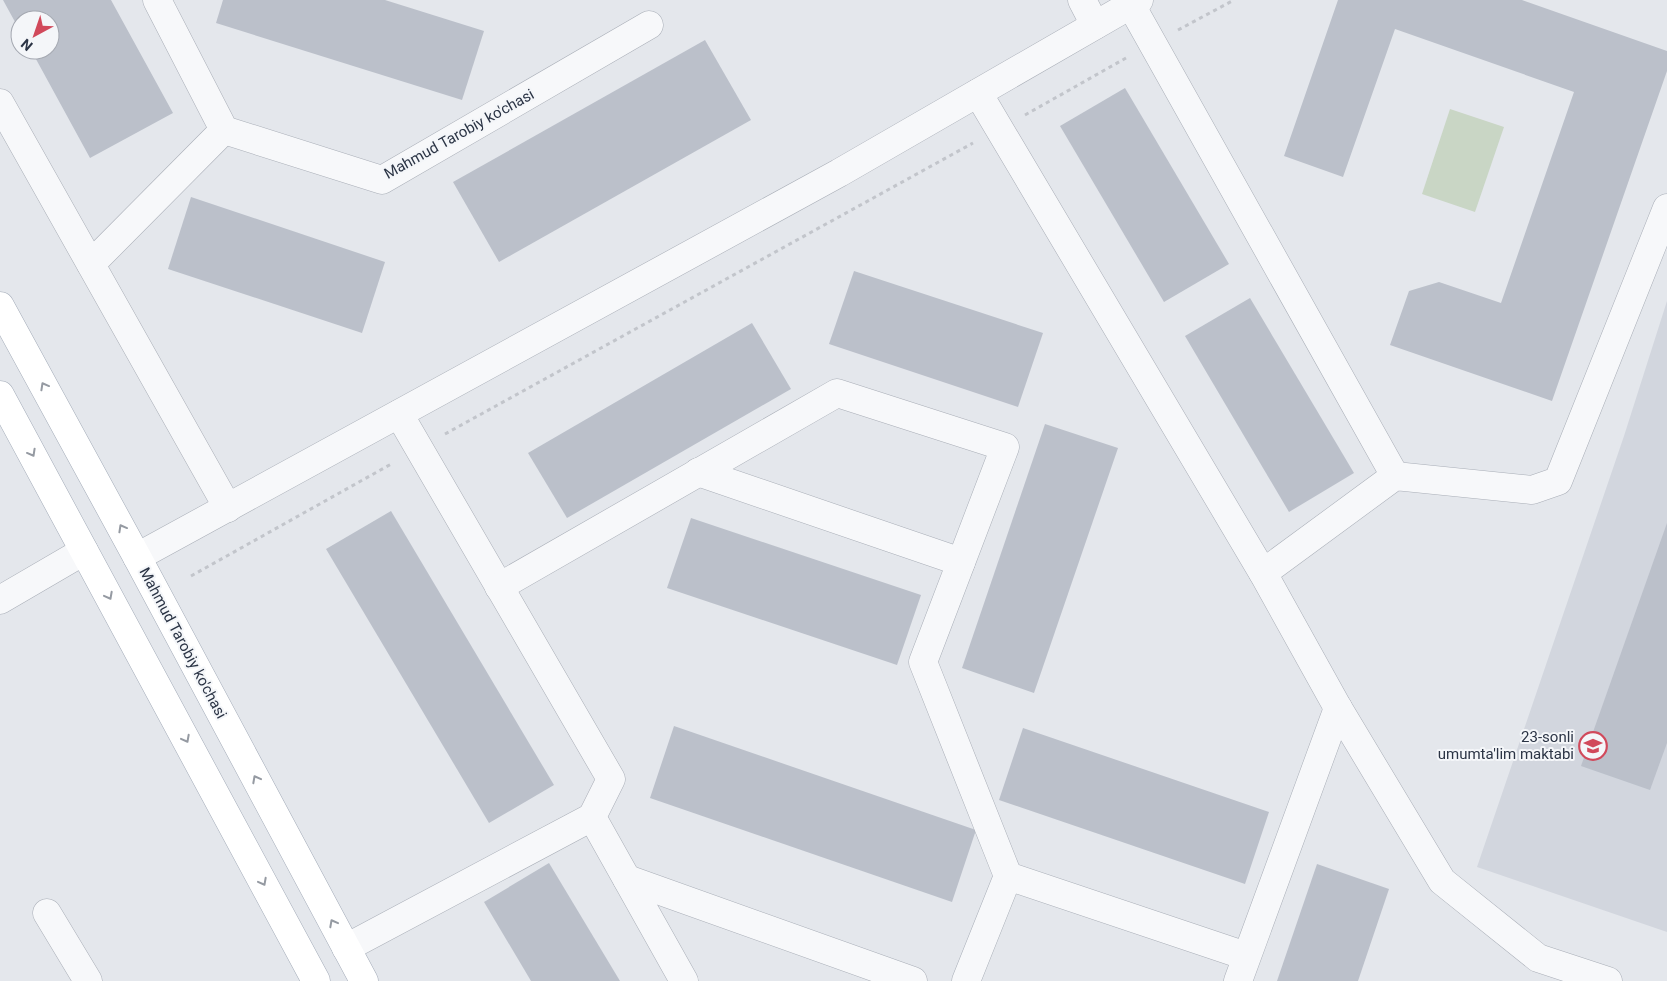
<svg xmlns="http://www.w3.org/2000/svg" width="1667" height="981" font-family="Roboto,sans-serif">
	<rect width="100%" height="100%" fill="#e4e7ec"/>
	<polygon fill="#d2d6de" points="1667,301 1667,932 1477,867 1624,436"/>
	<polygon fill="#c9d6c5" points="1450,109 1504,127 1475,212 1422,194"/>
	<g fill="#bbc0ca">
		<polygon points="3,0 111,0 173,113 90,158 31,50 50,50 50,20 20,20 20,31"/>
		<polygon points="223,0 385,0 484,31 462,100 216,23"/>
		<polygon points="1338,0 1522,0 1667,51 1667,71 1552,401 1390,345 1409,291 1439,282 1501,303 1574,92 1395,29 1343,177 1284,156"/>
		<polygon points="705,40 751,120 499,262 453,182"/>
		<polygon points="1125,88 1229,264 1164,302 1060,126"/>
		<polygon points="191,197 385,262 362,333 168,269"/>
		<polygon points="854,271 1043,333 1018,407 829,344"/>
		<polygon points="1250,298 1354,473 1289,512 1185,336"/>
		<polygon points="752,323 791,389 567,518 528,453"/>
		<polygon points="1045,424 1118,448 1034,693 962,668"/>
		<polygon points="391,511 554,785 489,823 326,549"/>
		<polygon points="691,518 921,595 897,665 667,588"/>
		<polygon points="1667,523 1667,743 1650,790 1581,766"/>
		<polygon points="674,726 976,830 952,902 650,798"/>
		<polygon points="1023,728 1269,812 1245,884 999,800"/>
		<polygon points="549,863 620,981 531,981 484,902"/>
		<polygon points="1317,864 1389,889 1358,981 1277,981"/>
	</g>
	<g fill="none" stroke-linecap="round" stroke-linejoin="round">
		<defs>
			<g id="minor">
				<polyline points="157,0 224,130 382,180 649,25"/>
				<polyline points="1082,0 1095,25"/>
				<polyline points="1131,5 1395,476"/>
				<polyline points="978,93 1263,573 1338,708 1442,881 1538,958 1608,981"/>
				<polyline points="0,103 228,508"/>
				<polyline points="91,264 224,130"/>
				<polyline points="399,414 611,779 592,817 684,981"/>
				<polyline points="698,472 961,562"/>
				<polyline points="137,557 839,173 1139,0"/>
				<polyline points="1263,573 1395,476 1532,490 1558,481 1667,208"/>
				<polyline points="499,587 837,393 1005,447 923,662 1008,876 966,981"/>
				<polyline points="0,600 84,551"/>
				<polyline points="1008,876 1246,956"/>
				<polyline points="627,879 913,981"/>
				<polyline points="47,913 88,981"/>
				<polyline points="346,948 592,817"/>
				<polyline points="1238,981 1338,708"/>
			</g>
			<g id="major">
				<polyline points="0,306 137,557 364,981"/>
				<polyline points="0,395 316,981"/>
			</g>
		</defs>
		<use href="#minor" stroke="#a9aeb7" stroke-width="29"/>
		<use href="#major" stroke="#a3abb8" stroke-width="29"/>
		<g stroke="#c2c5cb" stroke-width="3" stroke-dasharray="4 4" stroke-linecap="butt">
			<polyline points="1178,30 1234,0"/>
			<polyline points="1025,115 1126,58"/>
			<polyline points="445,434 973,143"/>
			<polyline points="191,576 393,463"/>
		</g>
		<use href="#minor" stroke="#f7f8fa" stroke-width="28"/>
		<use href="#major" stroke="#fff" stroke-width="28"/>
	</g>
	<defs><path id="oneway-chevron" d="M-2-3.5L2.5 0L-2 3.5" fill="none" stroke-width="1.6" stroke-linecap="round" stroke-linejoin="round" transform="scale(1.25)"/></defs>
	<g stroke="#959aa2">
		<use href="#oneway-chevron" transform="translate(44 386) rotate(-119)"/>
		<use href="#oneway-chevron" transform="translate(32 453) rotate(61)"/>
		<use href="#oneway-chevron" transform="translate(122 528) rotate(-119)"/>
		<use href="#oneway-chevron" transform="translate(109 596) rotate(62)"/>
		<use href="#oneway-chevron" transform="translate(186 739) rotate(62)"/>
		<use href="#oneway-chevron" transform="translate(256 779) rotate(-118)"/>
		<use href="#oneway-chevron" transform="translate(263 882) rotate(62)"/>
		<use href="#oneway-chevron" transform="translate(333 923) rotate(-118)"/>
	</g>
	<defs>
		<symbol id="school-ring" viewBox="-11 -11 22 22"><circle r="9.5" fill="#f4f6f9" stroke="#d1495b" stroke-width="1.5"/><path d="M0-5L7-2L0 1L-7-2ZM-4 1L0 2.5L4 1V4Q0 6-4 4Z" fill="#d1495b"/></symbol>
	</defs>
	<g fill-rule="evenodd">
		<use href="#school-ring" x="1577" y="730" width="32" height="32"/>
	</g>
	<g text-anchor="middle" dominant-baseline="central" stroke-width="4" stroke-linejoin="round" paint-order="stroke">
		<g font-size="15" fill="#2b3445" stroke="#f4f6f9">
			<text transform="translate(459 134) rotate(-29)">Mahmud Tarobiy ko'chasi</text>
			<text transform="translate(183 643) rotate(62)">Mahmud Tarobiy ko'chasi</text>
		</g>
		<g font-size="15" fill="#2b3445" stroke="#f4f6f9" text-anchor="end">
			<text x="1574" y="737">23-sonli<tspan x="1574" dy="17">umumta'lim maktabi</tspan></text>
		</g>
	</g>
	<g transform="translate(35 35) rotate(220)"><circle r="24" fill="#f4f6f9" stroke="#a4a8b1"/>
	<path d="M0-4L9 19L0 12L-9 19Z" fill="#d1495b"/>
	<text y="-8" font-size="14" font-weight="bold" text-anchor="middle" fill="#2b3445">N</text>
	</g>
</svg>
